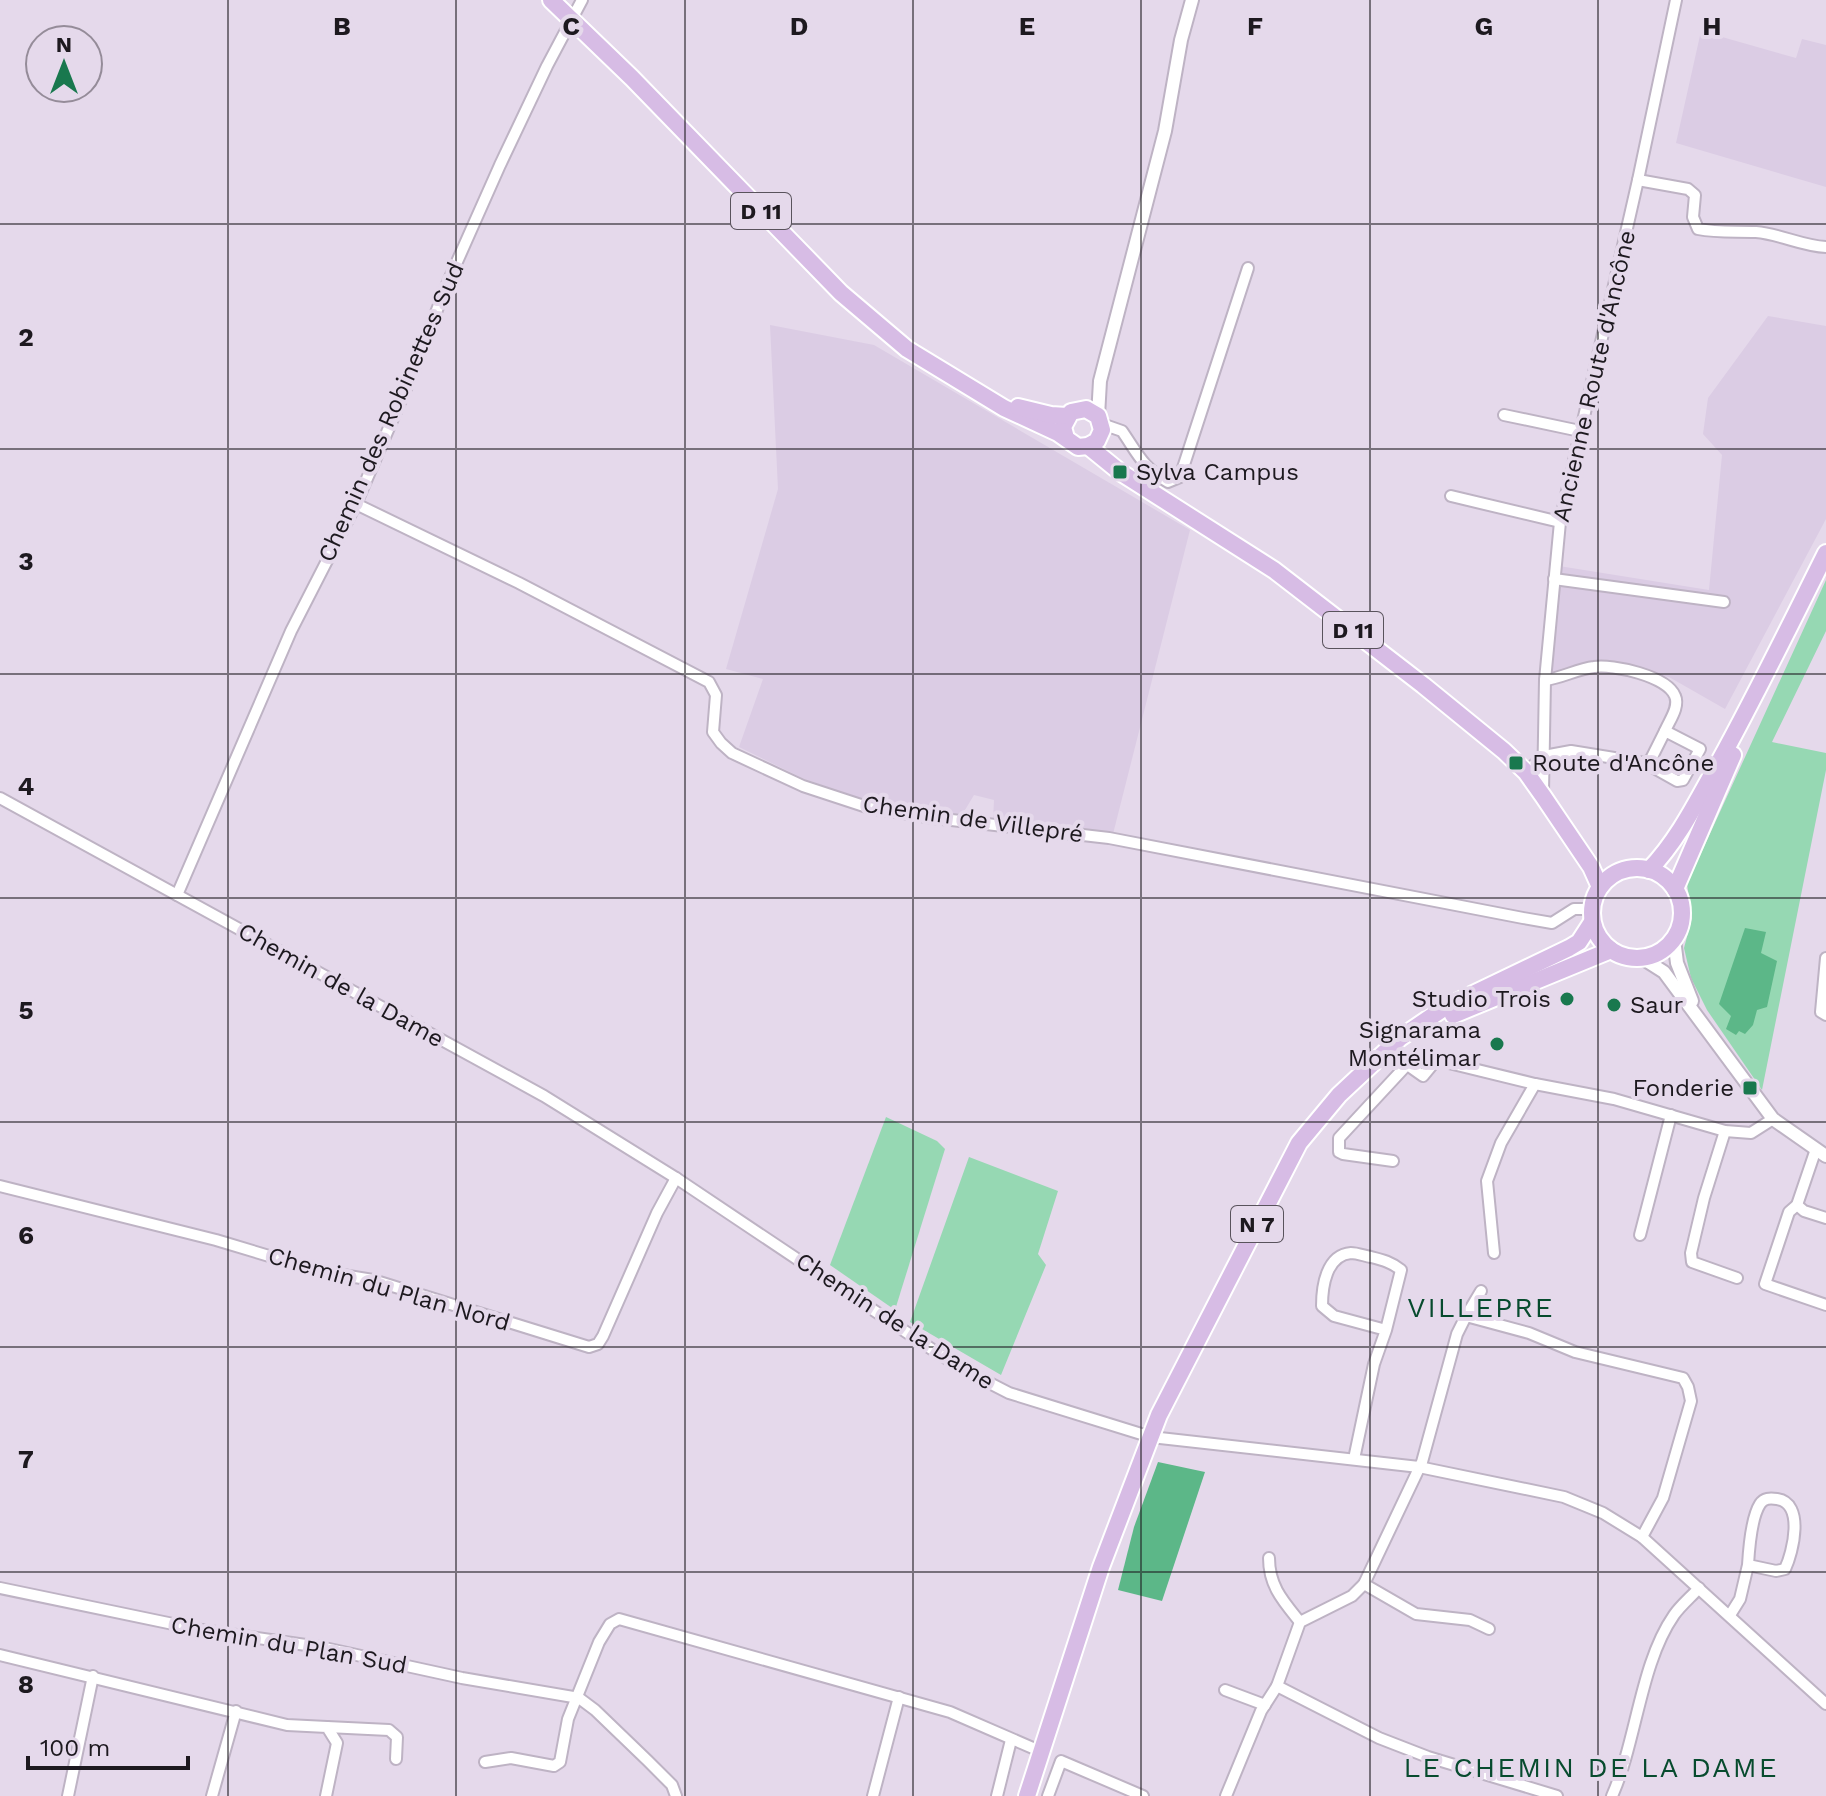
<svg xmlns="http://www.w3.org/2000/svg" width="1826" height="1796" font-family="'Work Sans',sans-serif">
	<rect width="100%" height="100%" fill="#e5d9eb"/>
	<g fill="#dbcce4">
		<polygon points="1701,31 1796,58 1802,39 1826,45 1826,187 1676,143"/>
		<polygon points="1768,316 1826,326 1826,519 1725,709 1669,677 1602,662 1552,673 1559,566 1709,590 1722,455 1703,434 1708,398"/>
		<polygon points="770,325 874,345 1190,530 1113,834 993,819 994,800 974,795 962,815 918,811 868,802 802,778 739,747 763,679 726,669 778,489"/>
	</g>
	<g fill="#96d8b3">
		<polygon points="1826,580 1826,631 1772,742 1826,753 1826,770 1762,1090 1707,1010 1691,978 1684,948 1692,918 1687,884"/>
		<polygon points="886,1117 937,1141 945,1149 895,1310 830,1265"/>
		<polygon points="969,1157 1058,1191 1038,1254 1046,1265 1001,1375 910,1322"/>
	</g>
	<g fill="#5cb788">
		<polygon points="1745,928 1766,932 1761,953 1777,961 1767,1007 1757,1010 1753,1025 1745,1034 1739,1031 1736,1035 1726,1029 1731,1016 1719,1004"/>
		<polygon points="1158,1462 1205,1472 1162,1601 1118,1590 1134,1527"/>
	</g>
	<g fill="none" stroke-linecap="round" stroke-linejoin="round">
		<defs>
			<g id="minor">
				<path d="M1638,180L1688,189L1695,195L1693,217L1698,229C1718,233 1736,231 1756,232C1780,234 1802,246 1826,247"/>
				<polyline points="1504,415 1580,431"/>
				<path d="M1102,424L1122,431C1138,454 1142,467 1168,482L1180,477L1248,268"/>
				<polyline points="1451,496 1560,522"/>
				<polyline points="356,504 519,583 709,682 716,695 713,732 721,743 732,753 803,786 870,808 934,818 1109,838 1523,918 1552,923 1574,909 1592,909"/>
				<polyline points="1554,579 1724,602"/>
				<path d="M1545,680C1562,678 1577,669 1594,667C1613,664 1667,676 1675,696C1680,707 1669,721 1665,731"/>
				<polyline points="1526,772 1544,756 1571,751 1645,763 1677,781 1683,780 1700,749 1665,731 1651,759 1645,763"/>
				<polyline points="1543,792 1545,680 1560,522 1638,180 1676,0"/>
				<polyline points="0,798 544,1096 676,1178 933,1350 970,1373 1009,1393 1151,1437 1419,1467 1564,1497 1603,1513 1642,1537 1826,1704"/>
				<polyline points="177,895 291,631 356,504 407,386 448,282 500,165 547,66 582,0"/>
				<polyline points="1826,958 1821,1012 1826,1015"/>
				<polyline points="1406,1064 1423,1076 1437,1059"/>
				<polyline points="1725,1131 1704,1198 1691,1253 1692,1262 1737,1278"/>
				<polyline points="1816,1149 1797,1205 1789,1212 1765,1284 1826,1305"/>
				<polyline points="1393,1161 1343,1154 1339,1152 1339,1138 1416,1055 1535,1084 1614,1099 1725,1131 1751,1133 1773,1119"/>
				<polyline points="0,1186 216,1240 319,1271 373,1280 589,1347 598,1344 603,1336 657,1213 676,1178"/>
				<polyline points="1797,1205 1804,1211 1826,1218"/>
				<polyline points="1640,1235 1671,1115"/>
				<polyline points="1494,1253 1487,1181 1501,1143 1535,1084"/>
				<polyline points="1466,1316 1481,1291"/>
				<path d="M1354,1459L1374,1364L1386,1330L1401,1270C1391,1262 1383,1260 1371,1257C1365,1256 1357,1253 1351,1253C1326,1255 1322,1287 1322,1306L1334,1316L1386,1330"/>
				<path d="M1269,1558C1269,1586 1283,1601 1300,1622"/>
				<polyline points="1364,1584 1416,1614 1470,1620 1489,1629"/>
				<polyline points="0,1588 202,1630 320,1647 462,1678 579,1698 595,1710 648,1761 672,1785 676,1796"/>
				<path d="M1730,1615L1740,1599L1748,1565L1776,1571L1785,1569C1793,1552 1805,1503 1777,1499C1770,1498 1764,1498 1760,1504C1751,1518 1749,1548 1748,1565"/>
				<polyline points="0,1655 287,1725 327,1727 337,1743 326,1796"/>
				<polyline points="1277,1686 1379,1738 1428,1757 1557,1796"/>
				<polyline points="1225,1690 1265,1705"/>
				<polyline points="327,1727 389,1730 397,1737 396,1759"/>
				<polyline points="485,1762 511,1758 554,1766 560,1762 568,1719 599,1642 610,1624 619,1619 950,1712 1042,1752"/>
				<polyline points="68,1796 93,1676"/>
				<polyline points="212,1796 236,1711"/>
				<polyline points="873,1796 899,1697"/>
				<polyline points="997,1796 1011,1740"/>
				<polyline points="1048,1796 1061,1761 1143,1796"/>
				<polyline points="1226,1796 1261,1711 1277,1686 1300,1622 1352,1596 1364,1584 1422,1462 1457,1334 1466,1316 1529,1333 1575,1352 1683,1378 1688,1387 1691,1401 1663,1498 1642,1537"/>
				<path d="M1612,1796C1637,1740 1640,1664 1674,1615C1681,1605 1691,1597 1699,1588"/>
			</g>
			<g id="tertiary">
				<polyline points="1098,416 1100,381 1165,131 1181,40 1192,0"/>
				<polyline points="1674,939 1677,963 1692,1001"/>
				<polyline points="1642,958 1664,972 1773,1119 1826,1156"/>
			</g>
			<g id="primary">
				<polyline points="551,0 632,78 841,293 907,349 1004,408 1058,433 1078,447 1088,446 1097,441 1102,430 1098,416 1086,409 1071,412 1063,427 1066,438"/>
				<polyline points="1018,407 1051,415 1067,416"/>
				<polyline points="1088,446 1120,472 1274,570 1423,685 1504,751 1526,772 1543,796 1591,867 1600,887"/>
				<circle cx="1637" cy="913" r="45"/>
				<path d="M1649,870C1679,839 1698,799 1719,762C1757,693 1791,623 1826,553"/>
				<polyline points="1675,889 1733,755"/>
				<polyline points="1453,1015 1611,950"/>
				<polyline points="1027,1796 1101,1567 1159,1415 1299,1143 1339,1095 1400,1038 1444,1008 1569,948 1579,942 1592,922"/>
			</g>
		</defs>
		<use href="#minor" stroke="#beb3c4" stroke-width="14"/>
		<use href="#tertiary" stroke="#beb3c4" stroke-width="16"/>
		<use href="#primary" stroke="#fff" stroke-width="20"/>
		<use href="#minor" stroke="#fff" stroke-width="10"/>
		<use href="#tertiary" stroke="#fff" stroke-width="12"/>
		<use href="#primary" stroke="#d7bce5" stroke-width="16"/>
	</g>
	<path fill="none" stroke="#1d191f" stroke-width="2" stroke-opacity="0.55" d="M228,0V1796M456,0V1796M685,0V1796M913,0V1796M1141,0V1796M1370,0V1796M1598,0V1796M0,224H1826M0,449H1826M0,674H1826M0,898H1826M0,1122H1826M0,1347H1826M0,1572H1826"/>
	<g fill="#19784e" stroke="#e5d9eb" stroke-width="3">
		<rect x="1112" y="464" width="16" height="16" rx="4"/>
		<rect x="1508" y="755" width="16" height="16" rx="4"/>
		<circle cx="1567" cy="999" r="8"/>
		<circle cx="1614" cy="1005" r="8"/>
		<circle cx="1497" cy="1044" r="8"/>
		<rect x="1742" y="1080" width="16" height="16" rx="4"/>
	</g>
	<g text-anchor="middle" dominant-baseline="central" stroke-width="8" stroke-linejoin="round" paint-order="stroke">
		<g fill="#e5d9eb" stroke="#59535c" stroke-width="2">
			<rect x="731" y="193" width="60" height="36" rx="6"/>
			<rect x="1323" y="612" width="60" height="36" rx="6"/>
			<rect x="1231" y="1206" width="52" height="36" rx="6"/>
		</g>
		<g font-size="22" font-weight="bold" fill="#1d191f">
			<text x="761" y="211">D 11</text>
			<text x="1353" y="630">D 11</text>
			<text x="1257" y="1224">N 7</text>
		</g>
		<g font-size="24" fill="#1d191f" stroke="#e5d9eb">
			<text transform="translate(1594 376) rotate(-77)">Ancienne Route d'Ancône</text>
			<text transform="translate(391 412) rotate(-66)">Chemin des Robinettes Sud</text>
			<text transform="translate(973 819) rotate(8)">Chemin de Villepré</text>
			<text transform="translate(341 985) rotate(29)">Chemin de la Dame</text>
			<text transform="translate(389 1289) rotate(16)">Chemin du Plan Nord</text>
			<text transform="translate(895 1321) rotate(33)">Chemin de la Dame</text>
			<text transform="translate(289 1645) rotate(10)">Chemin du Plan Sud</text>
		</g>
		<g font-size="24" fill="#1d191f" stroke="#e5d9eb" text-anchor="start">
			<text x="1136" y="472">Sylva Campus</text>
			<text x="1532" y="763">Route d'Ancône</text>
			<text x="1551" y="999" text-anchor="end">Studio Trois</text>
			<text x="1630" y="1005">Saur</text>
			<text x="1481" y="1030" text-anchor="end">Signarama<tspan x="1481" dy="28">Montélimar</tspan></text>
			<text x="1734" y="1088" text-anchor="end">Fonderie</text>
		</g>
		<g font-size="28" letter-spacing="2" fill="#074b2e" stroke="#e5d9eb">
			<text x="1481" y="1307">VILLEPRE</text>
			<text x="1591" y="1767">LE CHEMIN DE LA DAME</text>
		</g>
	</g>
	<g font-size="26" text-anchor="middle" font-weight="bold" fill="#1d191f" stroke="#e5d9eb" stroke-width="8" stroke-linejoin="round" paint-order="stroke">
		<text x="342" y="35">B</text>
		<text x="571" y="35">C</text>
		<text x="799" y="35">D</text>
		<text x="1027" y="35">E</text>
		<text x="1255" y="35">F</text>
		<text x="1484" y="35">G</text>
		<text x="1712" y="35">H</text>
		<text x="26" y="346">2</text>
		<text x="26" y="570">3</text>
		<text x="26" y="795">4</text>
		<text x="26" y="1019">5</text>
		<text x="26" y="1244">6</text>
		<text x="26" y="1468">7</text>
		<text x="26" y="1693">8</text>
	</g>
	<g transform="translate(64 64)"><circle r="38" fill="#e5d9eb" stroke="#958c99" stroke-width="2"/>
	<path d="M0-6L14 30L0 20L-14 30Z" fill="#19784e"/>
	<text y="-12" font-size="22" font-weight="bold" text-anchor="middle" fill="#1d191f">N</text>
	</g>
	<path d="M28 1756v12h160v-12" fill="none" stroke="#1d191f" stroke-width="4"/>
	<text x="40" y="1756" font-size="24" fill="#1d191f" stroke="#e5d9eb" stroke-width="6" paint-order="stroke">100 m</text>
</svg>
